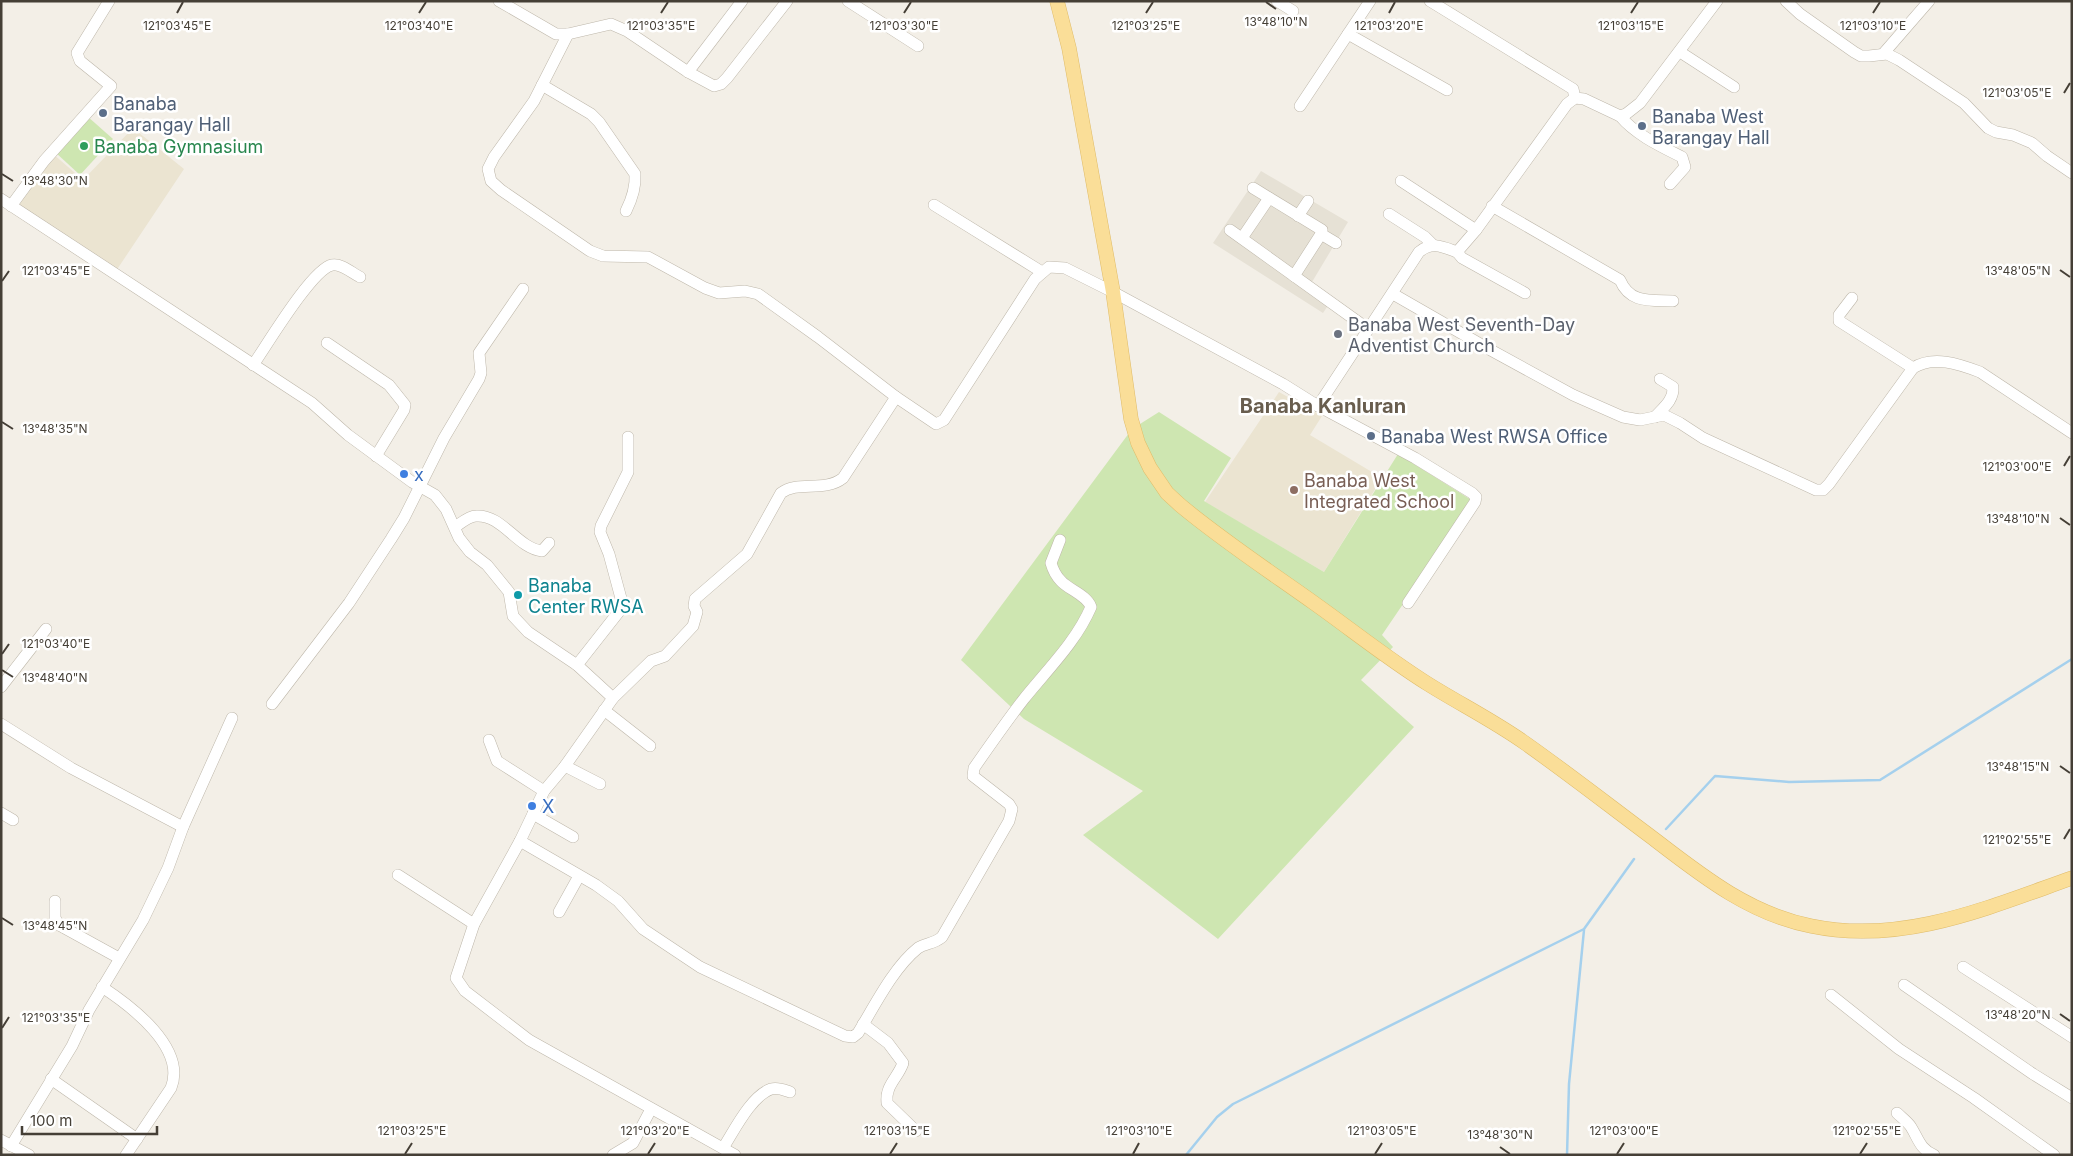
<svg xmlns="http://www.w3.org/2000/svg" width="2073" height="1156" font-family="Inter,sans-serif">
	<rect width="100%" height="100%" fill="#f3efe7"/>
	<polygon fill="#e6e1d5" points="1261,171 1348,222 1312,282 1333,298 1323,313 1213,243"/>
	<g fill="#ebe4d1">
		<polygon points="133,128 184,169 116,271 14,202 52,153 83,180"/>
		<polygon points="1279,392 1322,416 1310,435 1382,478 1324,572 1205,502"/>
	</g>
	<g fill="#cee6b1">
		<polygon points="87,116 113,139 80,175 55,152"/>
		<polygon points="1159,412 1231,458 1204,501 1324,572 1398,454 1473,501 1382,635 1393,647 1361,680 1414,727 1218,939 1083,835 1143,791 1024,719 961,660 1132,429"/>
	</g>
	<g fill="none" stroke-linecap="round" stroke-linejoin="round">
		<g stroke="#a5d0ed" stroke-width="2.5">
			<polyline points="1666,829 1715,776 1789,782 1880,780 2072,659"/>
			<polyline points="1186,1155 1217,1117 1233,1104 1584,929 1634,859"/>
			<polyline points="1567,1155 1569,1084 1584,930"/>
		</g>
		<defs>
			<g id="minor">
				<polyline points="499,1 556,34 568,34 611,24 627,31 688,72 714,86 721,84 727,78 787,1"/>
				<polyline points="848,1 918,46"/>
				<polyline points="1277,1 1293,11"/>
				<polyline points="1430,1 1573,89 1575,98"/>
				<polyline points="1786,1 1800,14 1854,52 1861,56 1869,56 1887,54 1899,60 1964,103 1988,128 1996,132 2013,135 2032,143 2047,156 2072,173"/>
				<polyline points="568,34 534,101 494,157 488,169 491,181 501,190 590,251 603,256 648,257 705,288 719,293 745,291 758,294 818,337 896,397"/>
				<polyline points="1348,34 1447,90"/>
				<polyline points="1680,52 1734,87"/>
				<polyline points="1883,54 1929,1"/>
				<polyline points="688,72 742,1"/>
				<path d="M542,85L591,114L599,122L635,174C636,188 632,199 626,211"/>
				<polyline points="1300,106 1370,1"/>
				<path d="M1620,116C1636,135 1660,146 1682,157L1685,167L1670,184"/>
				<polyline points="1401,181 1476,230"/>
				<polyline points="1253,188 1322,230 1321,234 1294,276"/>
				<path d="M1,199L312,403L348,435L412,482L435,495L446,509L459,538L470,552L487,565L509,592L513,616L528,632L577,665L613,698L651,661L665,656L693,626L697,612L694,606L695,599L747,554L781,493C798,480 824,493 843,478L896,397L936,424L944,420L1035,279L1049,267L1065,268L1113,292L1283,384L1318,406L1415,458L1472,493L1476,497L1475,502L1408,603"/>
				<polyline points="934,205 1042,272"/>
				<polyline points="11,206 44,161 111,86 80,61 77,53 109,1"/>
				<path d="M1492,206L1620,280C1630,304 1651,300 1673,301"/>
				<polyline points="1389,214 1425,237 1433,245"/>
				<polyline points="1298,216 1308,201"/>
				<polyline points="1230,230 1368,329"/>
				<polyline points="1321,234 1336,243"/>
				<polyline points="1242,238 1269,198"/>
				<polyline points="1457,252 1462,258 1525,293"/>
				<path d="M1393,294L1487,348L1573,395L1623,417L1640,420L1664,415L1680,423L1703,438L1816,490H1823L1829,484L1913,368C1933,355 1959,364 1980,372L2072,433"/>
				<polyline points="1852,298 1839,315 1839,321 1913,368"/>
				<polyline points="327,343 389,385 405,405 404,410 376,456"/>
				<path d="M253,365C267,345 312,269 332,265C341,263 352,273 360,277"/>
				<path d="M1318,406L1419,252C1432,241 1443,247 1457,252L1476,230L1567,104L1575,98L1584,99L1620,116L1626,114L1640,103L1717,1"/>
				<path d="M1655,417C1663,408 1674,400 1673,387L1660,379"/>
				<path d="M455,527C461,523 469,516 476,516C502,514 517,548 542,551L549,543"/>
				<polyline points="577,665 621,609 622,602 609,554 600,532 601,526 628,472 628,437"/>
				<polyline points="1,687 46,629"/>
				<polyline points="613,698 565,766 544,791 520,841 474,924 456,978 465,991 529,1040 735,1155"/>
				<polyline points="272,704 349,603 391,539 404,518 444,438 479,379 481,373 479,353 523,289"/>
				<polyline points="604,710 650,746"/>
				<polyline points="1,724 71,768 183,827"/>
				<polyline points="489,740 497,761 544,791"/>
				<polyline points="565,766 600,784"/>
				<polyline points="1,813 13,820"/>
				<polyline points="533,814 573,837"/>
				<path d="M520,841L596,885L618,901L643,929L700,967L845,1036L853,1037L858,1033C874,1007 893,968 918,948C925,943 934,944 942,937L1009,821L1012,809L1009,804L973,776L974,768C990,745 1006,722 1023,700C1047,670 1076,642 1091,607C1087,595 1069,590 1061,581C1056,576 1053,570 1051,563L1060,540"/>
				<polyline points="398,875 474,924"/>
				<polyline points="55,901 55,918 59,925 119,958"/>
				<polyline points="559,912 579,876"/>
				<polyline points="1963,967 2072,1037"/>
				<polyline points="1904,985 2033,1074 2072,1098"/>
				<path d="M102,987C131,1006 187,1048 171,1088L126,1155"/>
				<polyline points="1831,995 1899,1049 1974,1098 2054,1155"/>
				<path d="M863,1024L888,1043L903,1063C898,1078 885,1085 887,1103L916,1131"/>
				<polyline points="51,1079 137,1139"/>
				<path d="M1897,1113C1901,1117 1908,1122 1911,1127C1919,1140 1920,1149 1934,1155"/>
				<polyline points="1,1140 29,1155"/>
				<polyline points="11,1146 72,1046 89,1010 143,920 168,868 183,827 232,718"/>
				<path d="M723,1148C734,1131 751,1096 771,1089C778,1087 784,1090 790,1092"/>
				<polyline points="613,1155 633,1143 651,1109"/>
			</g>
			<path id="major" d="M1057,1L1069,48L1113,292L1131,419L1138,443L1150,468L1167,493L1180,505C1222,540 1269,571 1314,603C1352,630 1388,659 1428,684C1460,704 1494,721 1525,743C1569,774 1611,807 1654,839C1702,876 1750,914 1811,926C1902,945 1987,908 2072,878"/>
		</defs>
		<use href="#minor" stroke="#beb7aa" stroke-width="12"/>
		<use href="#major" stroke="#dfbb68" stroke-width="15"/>
		<use href="#minor" stroke="#fff" stroke-width="11"/>
		<use href="#major" stroke="#fade98" stroke-width="14"/>
	</g>
	<path fill="none" stroke="#453f36" stroke-width="2" d="M1266,2L1276,9M177,13L183,2M419,13L426,2M661,13L668,2M904,13L911,2M1146,13L1153,2M1389,13L1395,2M1631,13L1638,2M1873,13L1880,2M2064,93L2070,83M2,174L13,181M2060,270L2070,277M2,281L9,271M2,422L13,429M2064,466L2070,456M2060,518L2070,525M2,654L9,644M2,670L13,677M2060,766L2070,773M2064,839L2070,829M2,918L13,925M2060,1014L2070,1021M2,1028L9,1017M1500,1147L1510,1154M405,1154L412,1143M648,1154L655,1143M890,1154L897,1143M1133,1154L1139,1143M1375,1154L1382,1143M1617,1154L1624,1143M1860,1154L1867,1143"/>
	<g fill="#5c6f8a" stroke="#fff" stroke-width="2">
		<circle cx="103" cy="113" r="5"/>
		<circle cx="1642" cy="126" r="5"/>
		<circle cx="1371" cy="436" r="5"/>
	</g>
	<circle fill="#2e9e5b" stroke="#fff" stroke-width="2" cx="84" cy="146" r="5"/>
	<circle fill="#6b7280" stroke="#fff" stroke-width="2" cx="1338" cy="334" r="5"/>
	<g fill="#3f7fe0" stroke="#fff" stroke-width="2">
		<circle cx="404" cy="474" r="5"/>
		<circle cx="532" cy="806" r="5"/>
	</g>
	<circle fill="#8d6e63" stroke="#fff" stroke-width="2" cx="1294" cy="490" r="5"/>
	<circle fill="#0f9aa8" stroke="#fff" stroke-width="2" cx="518" cy="595" r="5"/>
	<g text-anchor="middle" dominant-baseline="central" stroke-width="5" stroke-linejoin="round" paint-order="stroke">
		<g font-size="18" fill="#4e5e75" stroke="#fff" text-anchor="start">
			<text x="113" y="103">Banaba<tspan x="113" dy="21">Barangay Hall</tspan></text>
			<text x="1652" y="116">Banaba West<tspan x="1652" dy="21">Barangay Hall</tspan></text>
			<text x="1381" y="436">Banaba West RWSA Office</text>
		</g>
		<g font-size="18" fill="#27864d" stroke="#fff" text-anchor="start">
			<text x="94" y="146">Banaba Gymnasium</text>
		</g>
		<g font-size="18" fill="#5b616d" stroke="#fff" text-anchor="start">
			<text x="1348" y="324">Banaba West Seventh-Day<tspan x="1348" dy="21">Adventist Church</tspan></text>
		</g>
		<g font-size="18" fill="#366cbe" stroke="#fff" text-anchor="start">
			<text x="414" y="474">x</text>
			<text x="542" y="806">X</text>
		</g>
		<g font-size="18" fill="#785e54" stroke="#fff" text-anchor="start">
			<text x="1304" y="480">Banaba West<tspan x="1304" dy="21">Integrated School</tspan></text>
		</g>
		<g font-size="18" fill="#0d838f" stroke="#fff" text-anchor="start">
			<text x="528" y="585">Banaba<tspan x="528" dy="21">Center RWSA</tspan></text>
		</g>
		<g font-size="20" font-weight="bold" fill="#685d4e" stroke="#fff">
			<text x="1323" y="406">Banaba Kanluran</text>
		</g>
	</g>
	<g font-size="12" text-anchor="middle" fill="#453f36" stroke="#fff" stroke-width="5" stroke-linejoin="round" paint-order="stroke">
		<text x="1276" y="26">13°48'10"N</text>
		<text x="177" y="30">121°03'45"E</text>
		<text x="1146" y="30">121°03'25"E</text>
		<text x="419" y="30">121°03'40"E</text>
		<text x="661" y="30">121°03'35"E</text>
		<text x="904" y="30">121°03'30"E</text>
		<text x="1389" y="30">121°03'20"E</text>
		<text x="1631" y="30">121°03'15"E</text>
		<text x="1873" y="30">121°03'10"E</text>
		<text x="2017" y="97">121°03'05"E</text>
		<text x="55" y="185">13°48'30"N</text>
		<text x="2018" y="275">13°48'05"N</text>
		<text x="56" y="275">121°03'45"E</text>
		<text x="55" y="433">13°48'35"N</text>
		<text x="2017" y="471">121°03'00"E</text>
		<text x="2018" y="523">13°48'10"N</text>
		<text x="56" y="648">121°03'40"E</text>
		<text x="55" y="682">13°48'40"N</text>
		<text x="2018" y="771">13°48'15"N</text>
		<text x="2017" y="844">121°02'55"E</text>
		<text x="55" y="930">13°48'45"N</text>
		<text x="2018" y="1019">13°48'20"N</text>
		<text x="56" y="1022">121°03'35"E</text>
		<text x="412" y="1135">121°03'25"E</text>
		<text x="655" y="1135">121°03'20"E</text>
		<text x="897" y="1135">121°03'15"E</text>
		<text x="1139" y="1135">121°03'10"E</text>
		<text x="1382" y="1135">121°03'05"E</text>
		<text x="1624" y="1135">121°03'00"E</text>
		<text x="1867" y="1135">121°02'55"E</text>
		<text x="1500" y="1139">13°48'30"N</text>
	</g>
	<rect width="2073" height="1156" fill="none" stroke="#453f36" stroke-width="5"/>
	<path d="M22 1126v8h135v-8" fill="none" stroke="#453f36" stroke-width="2.5"/>
	<text x="30" y="1126" font-size="15" fill="#453f36" stroke="#ffffff" stroke-width="4" paint-order="stroke">100 m</text>
</svg>
